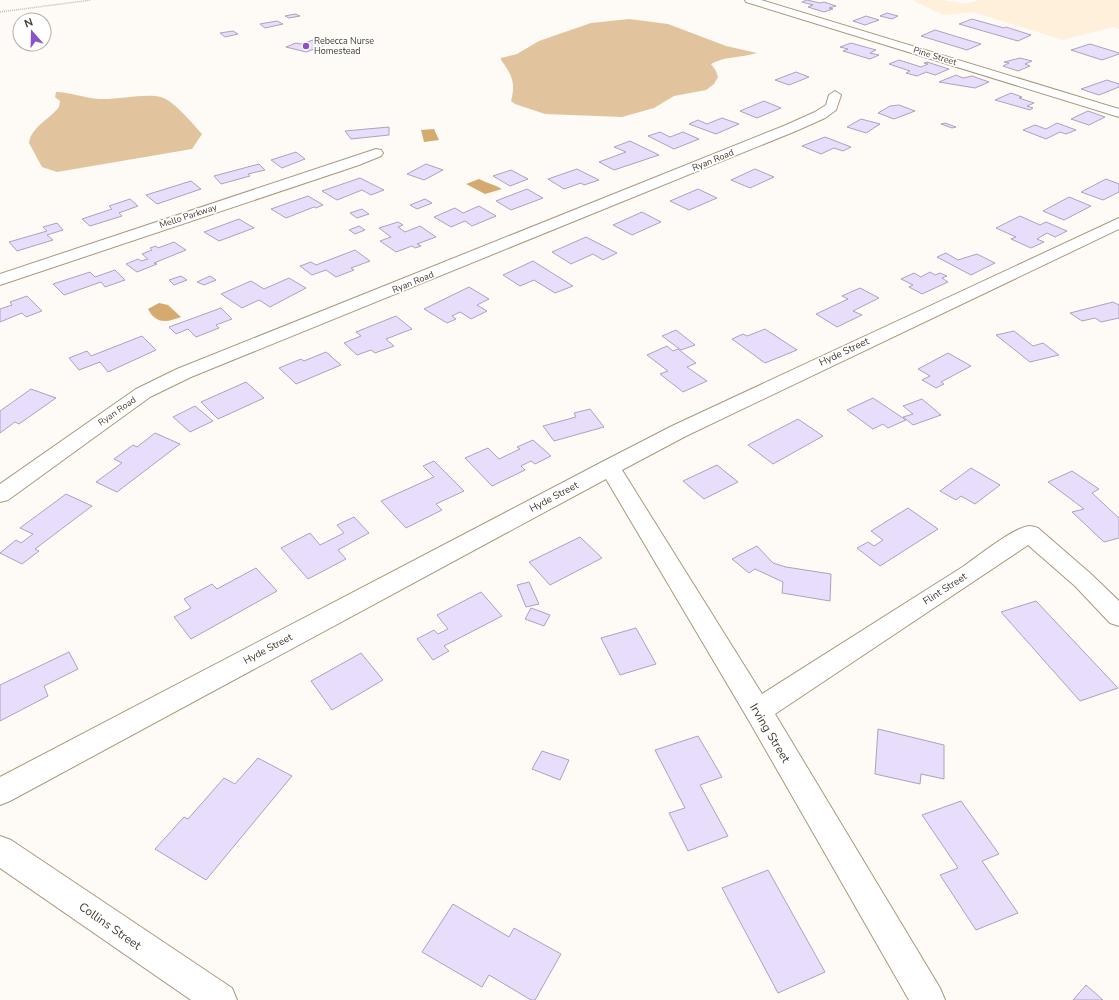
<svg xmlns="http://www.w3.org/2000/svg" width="1119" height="1000" font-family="'Nunito Sans',sans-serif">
	<rect width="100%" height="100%" fill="#fefaf5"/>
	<polygon fill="#fff0dc" points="912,0 943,0 966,4 979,0 1119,0 1119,29 1113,27 1063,40 973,12 943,15"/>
	<g fill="#e1c49d">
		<path d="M629,19L668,24L726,46L757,53C741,58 725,56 711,64L716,71L718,77L714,84L706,90L674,96L654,108L622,117L545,114L515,104L511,101C516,83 512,75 501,60V58L517,54L539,41L591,23Z"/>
		<path d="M56,92C70,92 84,98 99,99C117,100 145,93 161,97C174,101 193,124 202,134L192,149L57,172L42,167L29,143C31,127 50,119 59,107L60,101L55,97Z"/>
	</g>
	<g fill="#d4aa6e">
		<polygon points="434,129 439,140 424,142 421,130"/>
		<path d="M479,179C487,183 495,185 502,189L485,194L466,184Z"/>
		<path d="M159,303L168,305L181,317C168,322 156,325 148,309Z"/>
	</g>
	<g fill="#e9ddfc" stroke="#aca2be">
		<polygon points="807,0 820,3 824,2 836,6 829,8 833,9 824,12 808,7 813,5 802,2"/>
		<polygon points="887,13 898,16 892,19 880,16"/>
		<polygon points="295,14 300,16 289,18 285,16"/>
		<polygon points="866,16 879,20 865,25 853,21"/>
		<polygon points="972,19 1004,28 1006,27 1031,35 1018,41 959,24"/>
		<polygon points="277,21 283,24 265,28 260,24"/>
		<polygon points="935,30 981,44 967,50 921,36"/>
		<polygon points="233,31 238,34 225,37 220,33"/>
		<polygon points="313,40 328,44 306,52 286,47 296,43 301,44"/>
		<polygon points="851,43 876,50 870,53 879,55 870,59 843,51 848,49 840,47"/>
		<polygon points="1090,44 1119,53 1119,54 1102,60 1071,50"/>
		<polygon points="1020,58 1032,61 1025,64 1030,66 1018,71 1003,66 1009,63 1004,62"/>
		<polygon points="899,60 921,67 928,64 924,63 927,62 949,69 935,75 926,72 917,76 906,73 910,71 889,64"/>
		<polygon points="796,72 809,77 789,85 775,80"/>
		<polygon points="956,75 963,78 972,76 989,82 975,88 939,82"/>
		<polygon points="1107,80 1119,84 1119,87 1099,95 1081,89"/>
		<polygon points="1011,93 1022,97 1019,98 1034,103 1027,106 1033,108 1030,110 995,100"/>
		<polygon points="764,101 781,108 757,118 740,111"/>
		<polygon points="899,105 915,111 894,119 878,113 890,106"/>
		<polygon points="1088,111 1105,117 1089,125 1071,119"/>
		<polygon points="722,118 739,124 716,134 689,124 698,120 707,124"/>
		<polygon points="861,119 880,124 866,133 847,127"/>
		<polygon points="945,123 956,127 952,128 941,124"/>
		<polygon points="1057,123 1076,130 1066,134 1060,132 1046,139 1023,130 1035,125 1046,129"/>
		<polygon points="389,127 389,135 351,139 345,131"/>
		<polygon points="660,132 670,137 683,132 699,139 674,149 648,136"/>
		<polygon points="825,137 851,147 843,151 834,148 821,154 802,146"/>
		<polygon points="630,141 659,155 614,170 599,162 626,152 614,147"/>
		<polygon points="296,152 305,159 282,168 271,160"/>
		<polygon points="259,164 265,170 248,174 250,176 221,184 214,176"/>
		<polygon points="426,164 443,170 424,180 407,174"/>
		<polygon points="577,169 599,180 584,185 581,183 564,189 548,179"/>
		<polygon points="755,169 774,177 750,188 731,180"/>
		<polygon points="511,170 528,179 510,186 493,176"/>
		<polygon points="360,178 384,190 371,195 362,190 337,200 322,191"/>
		<polygon points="1106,179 1119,184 1119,192 1103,200 1081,192"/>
		<polygon points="191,181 201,189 157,204 146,195"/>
		<polygon points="527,189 543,198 511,210 496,201"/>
		<polygon points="698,189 717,198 689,210 670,201"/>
		<polygon points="308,196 323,205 316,208 314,207 286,218 271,209"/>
		<polygon points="1069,197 1091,206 1064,220 1043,211"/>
		<polygon points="130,199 138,206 119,213 122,216 90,226 82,219 112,209 109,206"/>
		<polygon points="425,199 432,203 417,209 410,205"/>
		<polygon points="479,206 496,216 472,226 465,221 451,227 434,217 455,208 463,213"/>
		<polygon points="362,209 369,214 357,218 350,213"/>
		<polygon points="642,212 661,222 632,235 613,225"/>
		<polygon points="1020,216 1040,225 1046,222 1067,231 1055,237 1047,233 1037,239 1044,242 1031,248 1011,239 1016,237 996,228"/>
		<polygon points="239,219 254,228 219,241 204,232"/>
		<polygon points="398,222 403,225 398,227 405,232 420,226 436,237 417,244 421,246 415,248 412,246 396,252 380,241 391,237 379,228"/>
		<polygon points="57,223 63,230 47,235 53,240 17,251 9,242 47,231 43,227"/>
		<polygon points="359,226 365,230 355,234 349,230"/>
		<polygon points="586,237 617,253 603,260 593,254 571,264 552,252"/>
		<polygon points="174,242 186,250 154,263 157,264 137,272 126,264 138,259 141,261 148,259 142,254 152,250 150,248 156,246 158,248"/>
		<polygon points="355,250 370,261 351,268 354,270 336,277 326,270 312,275 300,266 311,262 316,265"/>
		<polygon points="946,253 958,260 977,254 995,263 971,275 937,257"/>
		<polygon points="533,261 573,286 555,293 534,280 520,286 503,275"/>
		<polygon points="115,270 125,280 105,287 101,282 64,295 53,284 90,272 95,277"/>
		<polygon points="930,272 935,275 940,273 947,276 942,278 948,282 922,294 909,287 913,285 901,279 914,273 921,277"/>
		<polygon points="181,276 187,280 174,285 169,280"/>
		<polygon points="210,276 216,280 204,285 197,282"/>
		<polygon points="289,278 306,288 270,307 259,300 242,308 221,294 251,281 264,289"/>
		<polygon points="469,287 489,299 477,305 487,311 471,319 460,312 452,316 456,319 447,323 424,309"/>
		<polygon points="860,288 879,298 853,311 862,315 837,327 816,314 848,299 842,296"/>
		<polygon points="27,296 42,311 26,317 22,313 0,322 0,309 12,305 10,302"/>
		<polygon points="1113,302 1119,305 1119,318 1101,322 1095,318 1082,321 1070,313"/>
		<polygon points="221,308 232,319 216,325 219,328 196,337 188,329 176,334 169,327"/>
		<polygon points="396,316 412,329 386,339 394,346 375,353 371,350 357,355 344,343 361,336 356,332"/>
		<polygon points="765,329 797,350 765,363 732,339 743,334 747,336"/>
		<polygon points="676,330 695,345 681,350 662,336"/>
		<polygon points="1014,331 1033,346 1043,343 1059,355 1030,362 996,335"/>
		<polygon points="142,336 156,350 108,372 100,362 79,370 69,358 87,351 91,356"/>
		<polygon points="667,346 673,351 678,349 696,363 687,367 707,381 683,392 660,374 668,371 647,355"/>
		<polygon points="326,352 341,365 296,384 279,368 301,359 304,361"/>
		<polygon points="948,353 971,366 941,382 944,384 936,388 922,380 930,376 918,369"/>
		<polygon points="246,382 264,398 218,419 201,402"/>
		<polygon points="31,389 56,398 19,424 15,422 0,433 0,411"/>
		<polygon points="873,398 906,420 888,428 883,424 873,429 847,410"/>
		<polygon points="922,399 941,415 913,425 903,417 913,414 903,406"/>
		<polygon points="195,406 213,421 190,432 173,417"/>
		<polygon points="590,409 604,427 554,441 543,426 576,417 574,413"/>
		<polygon points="798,419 823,436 773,464 748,445"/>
		<polygon points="155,433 180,444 117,492 96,482 122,463 114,459 133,445 137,447"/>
		<polygon points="533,440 551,456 535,464 531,461 521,466 525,470 492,486 465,458 488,448 499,459 520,449 517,447"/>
		<polygon points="434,461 464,491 436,504 442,510 406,528 381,501 434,477 423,466"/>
		<polygon points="717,465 738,482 704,499 683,481"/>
		<polygon points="971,468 1000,485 975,504 961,496 956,500 940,491"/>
		<polygon points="1072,471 1099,489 1092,493 1119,518 1119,538 1104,542 1072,512 1084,509 1048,482"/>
		<polygon points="66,494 92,506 35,549 39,551 22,564 0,553 16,540 21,543 33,534 20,528"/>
		<polygon points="908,508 938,529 880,566 857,548 868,542 874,546 883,540 871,531"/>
		<polygon points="354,517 369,533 338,550 346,559 308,579 281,548 310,533 320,545 344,533 337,525"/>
		<polygon points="580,537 602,558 550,585 529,562"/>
		<polygon points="757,546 773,563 786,567 831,574 830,601 782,593 783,582 755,569 749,573 732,559"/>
		<polygon points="256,568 277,591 191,639 174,617 191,608 184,599 212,584 217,589"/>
		<polygon points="529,582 539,604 526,607 517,585"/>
		<polygon points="481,592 502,616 444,646 449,651 433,660 417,639 434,630 438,634 448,629 437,615"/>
		<polygon points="1036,601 1118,688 1080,701 1001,612"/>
		<polygon points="531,608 550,615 544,626 525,619"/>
		<polygon points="636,628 656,664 620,675 601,638"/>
		<polygon points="69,652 78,669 44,686 48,696 0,721 0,685"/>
		<polygon points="361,653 383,680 332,710 311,681"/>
		<polygon points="878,729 944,745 944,779 921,774 920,784 875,774"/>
		<polygon points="698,736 722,777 700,785 728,836 688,851 669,813 685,808 655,750"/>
		<polygon points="542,751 569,760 560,780 532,769"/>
		<polygon points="258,758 292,776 206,880 155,849 184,817 188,819 224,778 235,784"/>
		<polygon points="961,801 999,854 982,861 1018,913 976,930 940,875 958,868 922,815"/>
		<polygon points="768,870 825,972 778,993 722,888"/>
		<polygon points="453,904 509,937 514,928 561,954 535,1000 531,1000 489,975 482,987 422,952"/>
		<polygon points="1086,985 1103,1000 1073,1000"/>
	</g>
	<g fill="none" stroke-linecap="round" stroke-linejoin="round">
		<defs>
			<g id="street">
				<polygon points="835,91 841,95 836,110 825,118 796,131 191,377 150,397 8,500 0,502 0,484 136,389 177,369 786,125 815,112 826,105 829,95"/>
				<polygon points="376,149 381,150 383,153 381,156 359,165 0,285 0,274"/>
				<path d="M1119,218V229L686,436L622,470L762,694L964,566C978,556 1013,528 1029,526C1032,526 1035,527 1038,528L1091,574L1119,601V626L1110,623L1075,586L1028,545L775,714L940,988L945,1000H909L748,719L606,479L10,801L0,805V777L602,462L672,426Z"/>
			</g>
			<g id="secondary">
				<polygon points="745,0 761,0 1119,109 1119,117 746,2"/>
				<polygon points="0,836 11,840 232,988 237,1000 191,1000 0,868"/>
			</g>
		</defs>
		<use href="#street" stroke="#ab987e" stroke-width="2"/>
		<use href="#secondary" stroke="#ab987e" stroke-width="2"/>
		<polyline stroke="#c0bbb4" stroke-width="1.5" stroke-dasharray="1 1" stroke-linecap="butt" points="0,12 91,0"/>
		<use href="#street" fill="#fff" fill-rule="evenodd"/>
		<use href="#secondary" fill="#fff" fill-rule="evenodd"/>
	</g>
	<circle fill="#8a53ca" stroke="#fff" stroke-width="1.5" cx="306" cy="46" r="4"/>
	<g text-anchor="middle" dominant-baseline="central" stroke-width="3.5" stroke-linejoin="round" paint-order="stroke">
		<g font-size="9" fill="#423a2f" stroke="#fff" text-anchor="start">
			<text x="314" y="41">Rebecca Nurse<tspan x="314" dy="10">Homestead</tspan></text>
		</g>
		<g font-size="9" fill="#423a2f" stroke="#fff">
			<text transform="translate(935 56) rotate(17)">Pine Street</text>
			<text transform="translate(713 160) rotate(-22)">Ryan Road</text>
			<text transform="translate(188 216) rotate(-18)">Mello Parkway</text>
			<text transform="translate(413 282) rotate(-22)">Ryan Road</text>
			<text transform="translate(117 411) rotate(-35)">Ryan Road</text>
		</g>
		<g font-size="10" fill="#423a2f" stroke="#fff">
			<text transform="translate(844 352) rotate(-25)">Hyde Street</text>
			<text transform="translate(554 497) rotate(-28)">Hyde Street</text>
			<text transform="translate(945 589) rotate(-33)">Flint Street</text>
			<text transform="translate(268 649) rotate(-28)">Hyde Street</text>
		</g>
		<g font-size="12" fill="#423a2f" stroke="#fff">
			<text transform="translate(770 733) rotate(59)">Irving Street</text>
			<text transform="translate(110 926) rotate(35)">Collins Street</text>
		</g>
	</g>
	<g transform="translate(32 32) rotate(340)"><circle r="19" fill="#ffffff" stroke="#b3b0ac"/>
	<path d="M0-3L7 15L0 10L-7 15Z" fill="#8a53ca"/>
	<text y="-6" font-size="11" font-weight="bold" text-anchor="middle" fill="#423a2f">N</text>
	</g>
</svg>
